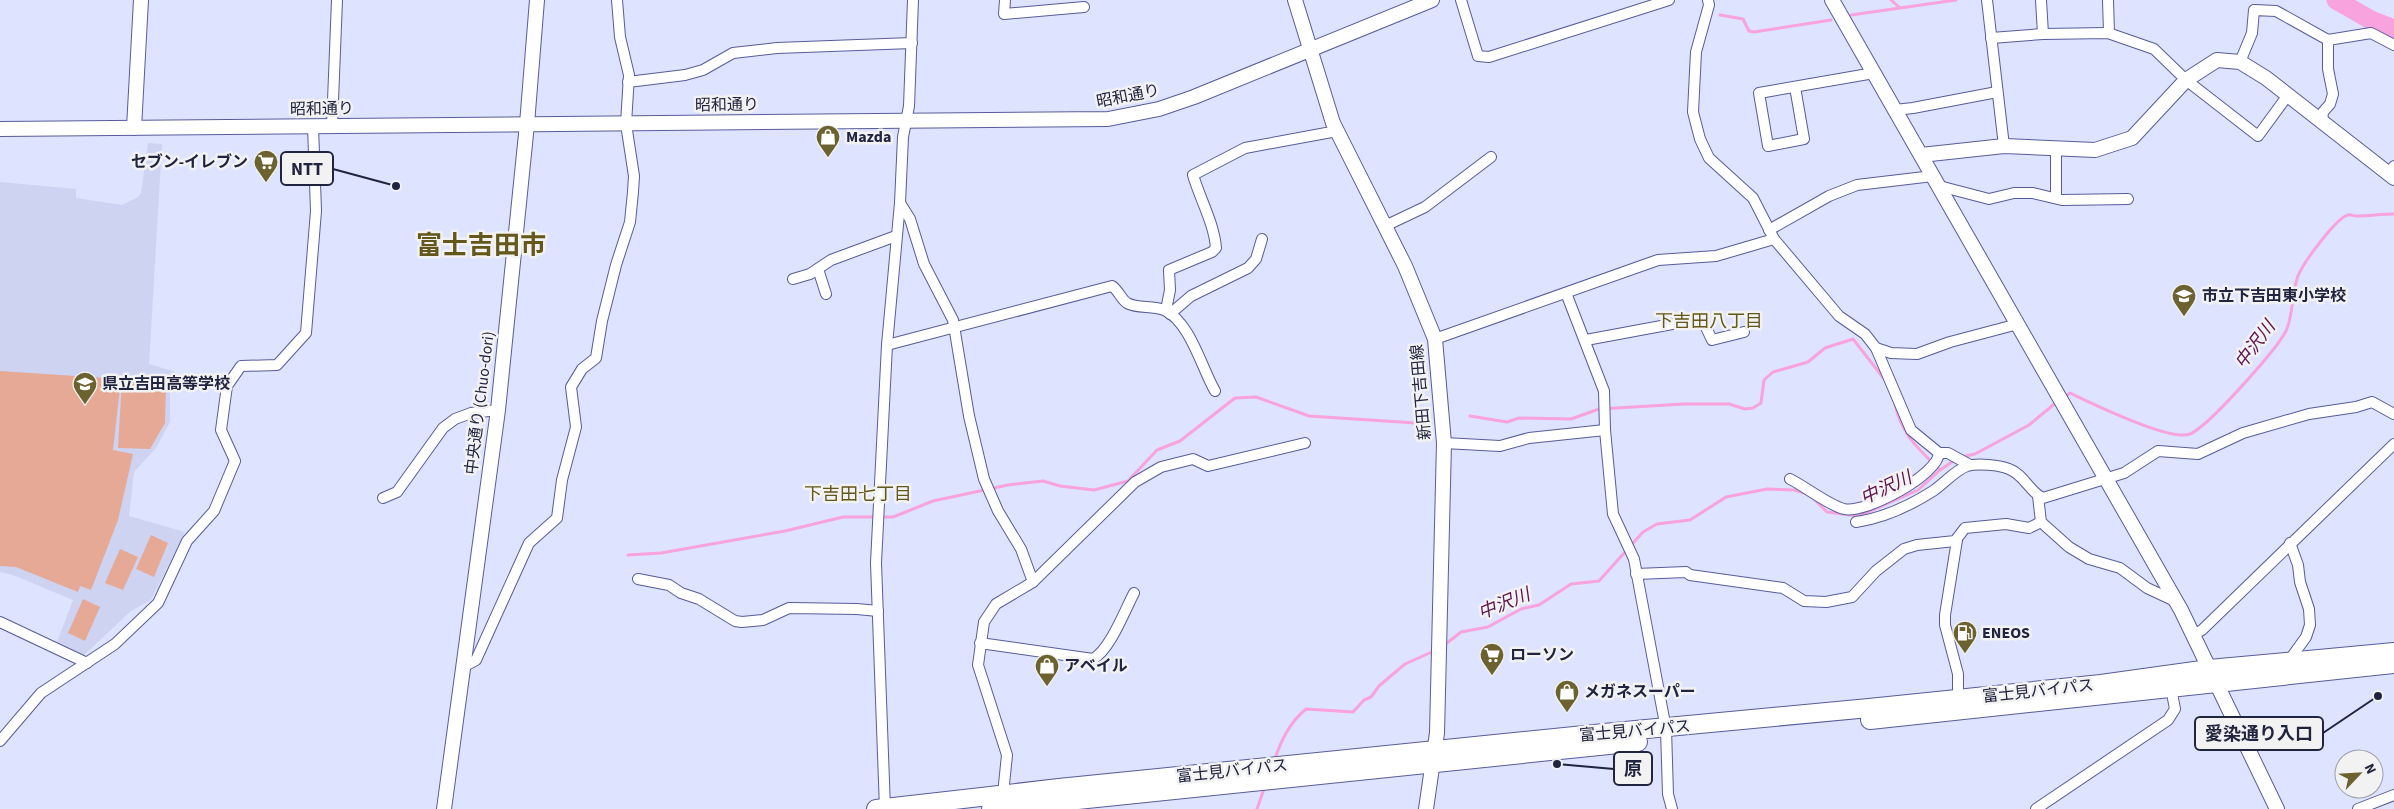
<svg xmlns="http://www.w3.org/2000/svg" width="2394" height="809" font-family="'Source Sans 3','Noto Sans JP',sans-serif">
	<rect width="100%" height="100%" fill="#dee3ff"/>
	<polygon fill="#ced3f2" points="148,143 162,144 149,364 176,372 170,387 170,422 156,448 134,472 129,516 185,532 151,600 131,611 84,655 57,642 73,600 13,575 0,572 0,182 76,189 76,198 122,205 138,197 141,193"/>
	<g fill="#e6a996">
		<polygon points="0,371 121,379 113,450 133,454 118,520 91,590 80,586 78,592 16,567 0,566"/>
		<polygon points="122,380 166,384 165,423 150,449 118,448"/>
		<polygon points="151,535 168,543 154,577 136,569"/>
		<polygon points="120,549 138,557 123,590 105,583"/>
		<polygon points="83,599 100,607 85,641 68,633"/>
	</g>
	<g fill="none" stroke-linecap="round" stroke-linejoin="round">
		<g stroke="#f8a2de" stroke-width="3">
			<polyline points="1891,0 1900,8"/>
			<polyline points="1720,15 1743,19 1749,31 1754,32 1831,20"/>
			<polyline points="1851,15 1956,0"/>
			<path d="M2063,398L2070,393C2091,403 2170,442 2190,434C2209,426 2276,350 2286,331C2294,313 2291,294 2298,276C2303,263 2336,218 2348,215C2351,214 2353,216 2356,216C2369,216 2381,214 2394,214"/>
			<path d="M1895,404C1902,436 1918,448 1940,470"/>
			<polyline points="1470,416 1507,422 1519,418 1571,419 1599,409 1684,404 1729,404 1745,409 1753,408 1761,403 1764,380 1773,372 1808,362 1825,348 1853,339 1885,380"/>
			<polyline points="1961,457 1975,454 2029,425 2058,401"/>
			<polyline points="1812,497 1827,512 1859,516 1918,490 1940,470 1955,460"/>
			<polyline points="628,555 661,553 785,531 843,517 893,517 933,501 1008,485 1043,481 1060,486 1094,490 1128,481 1157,450 1180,441 1235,398 1256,397 1309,416 1431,424"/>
			<polyline points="1442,647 1461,632 1488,627 1521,609 1539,605 1571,584 1599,581 1643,532 1657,524 1690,520 1726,497 1767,489 1795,490 1804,493"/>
			<path d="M1274,761C1281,741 1289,723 1306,709L1353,712L1364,700L1371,697L1379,686L1405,664L1434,651"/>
			<polyline points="1257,809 1265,786"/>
		</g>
		<polyline stroke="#f8a2de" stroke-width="19" points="2336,0 2371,20 2394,29"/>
		<defs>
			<g id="street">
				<polyline points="1005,0 1004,14 1084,7"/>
				<polyline points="1461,0 1478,56 1489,57 1669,0"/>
				<polyline points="1708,0 1709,5 1696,52 1693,112 1700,139 1709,158 1753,198 1774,239 1839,316 1865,334 1876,348 1891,353 1917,354 1950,342 2018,324"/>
				<polyline points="1987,0 2004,146"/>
				<polyline points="2041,0 2043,34"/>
				<polyline points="2108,0 2109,33"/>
				<polyline points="1991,38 2043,34 2108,33 2154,49 2186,80 2258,136 2288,95"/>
				<polyline points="2240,62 2252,33 2254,10 2276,11 2328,40 2371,33 2394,45"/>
				<polyline points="628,82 685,75 703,70 733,53 777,48 912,43"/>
				<polyline points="1795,87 1804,139 1768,146 1759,93 1874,73"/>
				<polyline points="1895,110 1913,108 1997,92"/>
				<polyline points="2322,122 2323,112 2330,104 2333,94 2328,69 2328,40"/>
				<polyline points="332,126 337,0"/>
				<polyline points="2389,174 2394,166"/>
				<polyline points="1939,186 1989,199 2014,193 2033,193 2062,200 2128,199"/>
				<polyline points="2056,197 2056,148"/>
				<polyline points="900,203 910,219 924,264 953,320 969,416 984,479 998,511 1021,549 1033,582"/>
				<polyline points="1385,226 1425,207 1491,157"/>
				<polyline points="1769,230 1829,196 1857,185 1933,176"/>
				<polyline points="818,269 826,294"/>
				<polyline points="793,279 810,274 831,260 896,236"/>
				<polyline points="1566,293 1604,391 1605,430 1613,514 1634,559 1666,729 1668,794 1672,809"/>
				<path d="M1166,310L1170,290L1169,270L1212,252L1216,248C1214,223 1200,199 1193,175L1245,148L1337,131"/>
				<polyline points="1170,314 1191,296 1248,268 1256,259 1262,239"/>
				<polyline points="1435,339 1658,260 1716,256 1774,239"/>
				<polyline points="1586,340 1699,319 1703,321 1712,340 1744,332"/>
				<path d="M887,345L1112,286C1119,291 1121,299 1127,303C1137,309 1153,305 1164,310C1190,321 1202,369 1215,391"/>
				<polyline points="1876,348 1911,430 1939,453 1948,453 1970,465"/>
				<polyline points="1444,443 1500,446 1529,438 1605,430"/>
				<path d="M1790,479C1806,487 1828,505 1844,509C1865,514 1938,475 1939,453"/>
				<polyline points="2038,496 2041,522 2069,547 2089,559 2120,568 2147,588 2177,602"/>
				<polyline points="383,498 397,492 443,428 455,419 471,413 498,410"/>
				<path d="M1856,522C1883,518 1911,505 1933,491C1945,483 1954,471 1967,466C1977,463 2000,465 2009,469C2024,474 2030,493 2043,498L2124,473L2158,451L2198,454L2243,433L2309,414L2356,407L2372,402L2394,414"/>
				<polyline points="1957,540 1945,615 1945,625 1958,674 1958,699"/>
				<polyline points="1636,574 1686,572 1690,575 1783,588 1804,601 1826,602 1852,597 1876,571 1904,549 1917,545 1955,541 1965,528 2006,524 2029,528 2041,522"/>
				<polyline points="638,579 669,585 681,593 699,599 735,621 742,622 763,620 789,608 857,609 878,611"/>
				<polyline points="0,622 87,663"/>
				<polyline points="2193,635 2202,630 2394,444"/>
				<path d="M980,643L1093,659C1110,650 1125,610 1134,593"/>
				<polyline points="2288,662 2306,637 2310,625 2309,609 2300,582 2298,565 2290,543"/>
				<polyline points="463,667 476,660 529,543 557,518 562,480 576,427 571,387 582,369 596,358 602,321 616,265 630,222 633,192 634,176 626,124 629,75 620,37 617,0"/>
				<polyline points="0,741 41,693 115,644 158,603 187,541 214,511 235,461 221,430 227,386 241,366 277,365 306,333 316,211 313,126"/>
				<polyline points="1003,794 1007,755 978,665 984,622 996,604 1033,582 1135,482 1161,467 1193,459 1208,466 1305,443"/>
				<polyline points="885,809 876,563 887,345 900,203 903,137 909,106 913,0"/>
				<polyline points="2036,809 2168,720 2175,709 2171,688"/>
				<polyline points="2358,809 2394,795"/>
			</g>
			<g id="secondary">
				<polyline points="1295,0 1333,123 1405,266 1435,339 1444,443 1437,733 1426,809"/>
				<polyline points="1832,0 2181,610 2277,809"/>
				<polyline points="134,128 141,0"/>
				<polyline points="0,129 1108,119 1159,109 1194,97 1432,0"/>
				<polyline points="1921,155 2004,146 2095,150 2132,138 2186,80 2217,60 2240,62 2266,78 2394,178"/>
				<polyline points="444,809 498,410 527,124 537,0"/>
			</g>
			<g id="highway">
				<polyline points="1870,720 2394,664"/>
				<polyline points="876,809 1059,788 1604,733 1869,708 2101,684 2209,669 2394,652"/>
				<polyline points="991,809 1638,742"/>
			</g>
		</defs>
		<use href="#street" stroke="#575c99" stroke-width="12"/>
		<use href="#secondary" stroke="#575c99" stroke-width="16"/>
		<use href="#highway" stroke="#575c99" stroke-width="20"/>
		<use href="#street" stroke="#fff" stroke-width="10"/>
		<use href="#secondary" stroke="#fff" stroke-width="14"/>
		<use href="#highway" stroke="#fff" stroke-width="18"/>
	</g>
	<defs>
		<symbol id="shop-pin" viewBox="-11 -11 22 30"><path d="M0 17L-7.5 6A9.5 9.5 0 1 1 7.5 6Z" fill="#6c622f" stroke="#f2f2f2"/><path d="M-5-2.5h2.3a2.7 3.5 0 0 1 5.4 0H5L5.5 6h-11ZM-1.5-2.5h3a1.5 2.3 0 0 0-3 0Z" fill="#fff"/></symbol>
		<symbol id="supermarket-pin" viewBox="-11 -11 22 30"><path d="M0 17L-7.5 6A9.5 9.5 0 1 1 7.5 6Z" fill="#6c622f" stroke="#f2f2f2"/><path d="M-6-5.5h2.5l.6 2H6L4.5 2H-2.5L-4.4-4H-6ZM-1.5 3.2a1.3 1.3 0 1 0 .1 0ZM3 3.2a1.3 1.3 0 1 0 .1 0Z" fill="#fff"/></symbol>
		<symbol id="school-pin" viewBox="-11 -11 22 30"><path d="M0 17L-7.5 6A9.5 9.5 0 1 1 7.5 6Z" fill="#6c622f" stroke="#f2f2f2"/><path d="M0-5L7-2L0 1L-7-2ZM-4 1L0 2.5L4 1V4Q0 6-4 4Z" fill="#fff"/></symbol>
		<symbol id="fuel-pin" viewBox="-11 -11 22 30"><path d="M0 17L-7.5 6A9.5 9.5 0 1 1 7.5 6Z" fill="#6c622f" stroke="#f2f2f2"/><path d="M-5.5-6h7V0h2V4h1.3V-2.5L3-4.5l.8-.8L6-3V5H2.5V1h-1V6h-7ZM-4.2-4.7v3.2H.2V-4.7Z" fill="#fff"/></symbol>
	</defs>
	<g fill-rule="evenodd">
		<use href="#shop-pin" x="814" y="123" width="28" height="38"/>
		<use href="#supermarket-pin" x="252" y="148" width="28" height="38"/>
		<use href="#school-pin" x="2170" y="282" width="28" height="38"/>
		<use href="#school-pin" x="71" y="370" width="28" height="38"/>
		<use href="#fuel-pin" x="1951" y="619" width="28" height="38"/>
		<use href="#supermarket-pin" x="1478" y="641" width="28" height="38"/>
		<use href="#shop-pin" x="1033" y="652" width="28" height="38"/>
		<use href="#shop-pin" x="1553" y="678" width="28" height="38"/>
	</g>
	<g text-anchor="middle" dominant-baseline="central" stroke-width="5" stroke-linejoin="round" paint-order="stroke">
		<g font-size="16" fill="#21243e" stroke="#f2f2f2">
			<text transform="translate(1128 96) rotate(-11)">昭和通り</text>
			<text transform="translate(727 105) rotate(-1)">昭和通り</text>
			<text transform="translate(322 109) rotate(-1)">昭和通り</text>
			<text transform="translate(1421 392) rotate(-95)">新田下吉田線</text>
			<text transform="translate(480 403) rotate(-83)">中央通り (Chuo-dori)</text>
			<text transform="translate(2038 691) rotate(-6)">富士見バイパス</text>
			<text transform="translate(1635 731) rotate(-5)">富士見バイパス</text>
			<text transform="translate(1232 771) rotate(-6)">富士見バイパス</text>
		</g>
		<g font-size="16" font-weight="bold" fill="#21243e" stroke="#f2f2f2" text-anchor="start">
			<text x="846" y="137">Mazda</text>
			<text x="248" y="162" text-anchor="end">セブン-イレブン</text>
			<text x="2202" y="296">市立下吉田東小学校</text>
			<text x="102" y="384">県立吉田高等学校</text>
			<text x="1982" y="633">ENEOS</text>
			<text x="1510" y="655">ローソン</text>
			<text x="1064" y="666">アベイル</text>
			<text x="1584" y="692">メガネスーパー</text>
		</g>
		<g font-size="18" fill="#63571b" stroke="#f2f2f2">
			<text x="1709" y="321">下吉田八丁目</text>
			<text x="858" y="494">下吉田七丁目</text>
		</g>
		<g font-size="18" font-style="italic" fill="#5d124c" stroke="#f2f2f2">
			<text transform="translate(2255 345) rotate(-53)">中沢川</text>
			<text transform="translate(1886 488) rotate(-25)">中沢川</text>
			<text transform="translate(1504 604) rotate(-22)">中沢川</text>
		</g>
		<g font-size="26" font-weight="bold" fill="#63571b" stroke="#f2f2f2">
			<text x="481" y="245">富士吉田市</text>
		</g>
	</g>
	<path fill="none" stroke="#21243e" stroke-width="2" d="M396 186L333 169M2378 696L2323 733M1557 764L1614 769"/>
	<g fill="#21243e" stroke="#f2f2f2" stroke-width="2">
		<circle cx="396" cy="186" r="5"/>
		<circle cx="2378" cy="696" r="5"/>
		<circle cx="1557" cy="764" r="5"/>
	</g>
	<g fill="#f2f2f2" stroke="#21243e" stroke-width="2">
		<rect x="281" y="152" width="52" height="33" rx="5"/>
		<rect x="2195" y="717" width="128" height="33" rx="5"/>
		<rect x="1614" y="752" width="38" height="33" rx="5"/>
	</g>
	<g font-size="18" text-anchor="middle" font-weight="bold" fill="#21243e">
		<text x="307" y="175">NTT</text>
		<text x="2259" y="740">愛染通り入口</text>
		<text x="1633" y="775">原</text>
	</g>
	<g transform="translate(2359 774) rotate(65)"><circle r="24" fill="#f2f2f2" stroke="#9ea0aa"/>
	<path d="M0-4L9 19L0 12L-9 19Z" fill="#6c622f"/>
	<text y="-8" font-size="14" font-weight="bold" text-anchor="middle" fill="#21243e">N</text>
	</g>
</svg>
